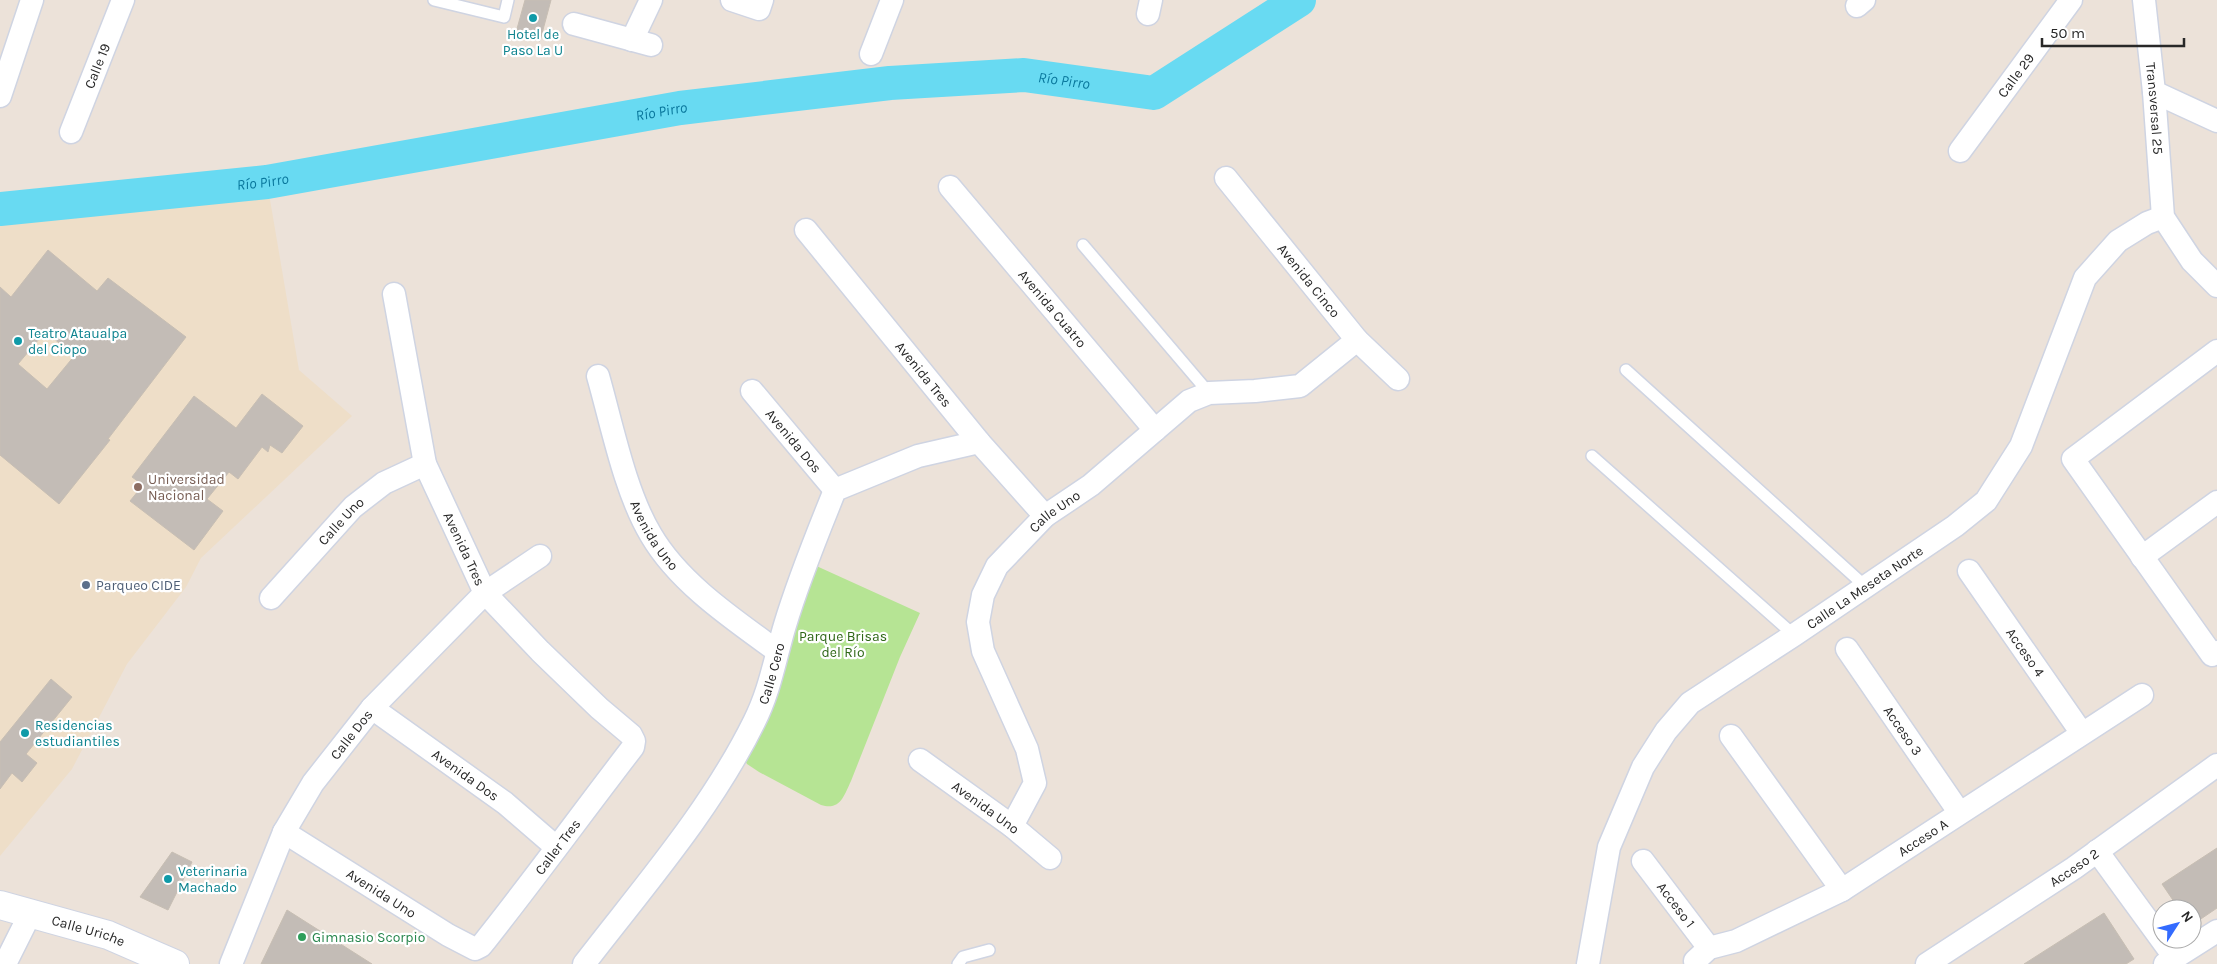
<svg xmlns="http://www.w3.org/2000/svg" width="2217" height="964" font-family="Karla,sans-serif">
	<rect width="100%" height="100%" fill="#ece2d9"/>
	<polygon fill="#eedec8" points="267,182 299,370 352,416 201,558 186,587 127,664 72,769 0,856 0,209"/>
	<path fill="#b6e494" d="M812,564L920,613L900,657L851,781C844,796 840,811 821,805L759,772L747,764L744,759Z"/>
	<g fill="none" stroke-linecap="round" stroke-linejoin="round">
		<path stroke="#68daf2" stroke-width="34" id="s1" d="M0,209L267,182L680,108L890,83L1024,75L1154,93L1299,0"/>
	</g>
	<g fill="#c3bcb6" stroke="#c7beb3" fill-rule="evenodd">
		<polygon points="525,0 551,0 540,41 515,36"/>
		<path d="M48,250L97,291L108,278L186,337L108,439L110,440L59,504L0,455V287L11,297ZM45,332L75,355L47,389L18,364Z"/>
		<polygon points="262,394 303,426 282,453 270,445 268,452 262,447 238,479 229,472 207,499 223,511 194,550 130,501 143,485 132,477 194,396 236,428"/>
		<polygon points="51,679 72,697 26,754 37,763 22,782 12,773 0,789 0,742"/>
		<polygon points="2217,848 2217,908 2192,925 2192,909 2179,909 2162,884"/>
		<polygon points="172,852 192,862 168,910 140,897"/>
		<polygon points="287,910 372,964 261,964"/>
		<polygon points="2104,913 2134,959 2126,964 2024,964"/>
	</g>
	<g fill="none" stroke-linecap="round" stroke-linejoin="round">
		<defs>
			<g id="service">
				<polyline points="434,0 504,17 508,0"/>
				<polyline points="1083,245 1209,393"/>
				<polyline points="1626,370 1865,586"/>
				<polyline points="1592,456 1794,635"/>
				<polyline points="958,964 963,957 989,950"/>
			</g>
			<g id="minor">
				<polyline points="732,0 759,9 762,0"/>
				<path id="s2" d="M2144,0L2154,92L2163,217L2192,261L2217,286"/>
				<polyline points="1857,6 1864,0"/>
				<polyline points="1148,14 1151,0"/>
				<polyline points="574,24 651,45"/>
				<polyline points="632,40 651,0"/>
				<polyline points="871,54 892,0"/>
				<polyline points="2154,92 2217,121"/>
				<polyline points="0,96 32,0"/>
				<path id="s3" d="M71,132L123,0"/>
				<path id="s4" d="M1960,151L2071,0"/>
				<path id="s5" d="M1226,178L1357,340L1398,379"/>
				<path id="s6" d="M950,187L1155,430"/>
				<path id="s7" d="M806,230L979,442L1045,516"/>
				<polyline points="2217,351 2073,459 2212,655 2217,652"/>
				<path id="s8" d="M598,376C612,425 625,492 651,535C679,583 733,619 777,651"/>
				<path id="s9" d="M752,391L835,490"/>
				<polyline points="2142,557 2217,502"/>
				<path id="s10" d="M1969,571L2081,732"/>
				<path id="s11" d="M271,598L353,507L384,483L425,464"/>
				<path id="s12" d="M1847,649L1959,812"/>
				<path id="s13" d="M372,708L505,803L556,847"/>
				<polyline points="1731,736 1842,890"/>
				<path id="s14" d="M920,760L1012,826L1050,858"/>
				<path id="s15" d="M1012,826L1035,783L1027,749L983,651L978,622L983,595L997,566L1045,516L1091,485L1189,401L1209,393L1255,391L1300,386L1357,340"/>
				<path id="s16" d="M284,832L448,935L475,949L481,946C533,881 582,813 633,747L634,741L631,735L599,708L540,651L485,593L425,464L394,294"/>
				<polyline points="2097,851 2175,958"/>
				<path id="s17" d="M1643,861L1709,948"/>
				<path id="s18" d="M1695,961L1709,948L1736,941L1842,890L2142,695"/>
				<polyline points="5,964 30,914"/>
				<path id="s19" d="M231,964L284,832L313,783L372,708L485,593L540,556"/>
				<path id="s20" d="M584,964C644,886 710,811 754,722C770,691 775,658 785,625C799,578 817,535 835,490L918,456L979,442"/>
				<path id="s21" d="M1588,964L1609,847L1643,767L1666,731L1690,703L1794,635L1955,526L1986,501L2021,446L2085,278L2118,241L2147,223L2163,217"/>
				<path id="s22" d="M1927,964L2074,868L2217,765"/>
				<polyline points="2165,964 2217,931"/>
			</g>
			<g id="secondary">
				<path id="s23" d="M0,905L108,935L175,964"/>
			</g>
		</defs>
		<use href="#service" stroke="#cfd4e2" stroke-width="14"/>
		<use href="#minor" stroke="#cfd4e2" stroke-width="25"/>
		<use href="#secondary" stroke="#cfd4e2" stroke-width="30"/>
		<use href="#service" stroke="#fff" stroke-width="11"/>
		<use href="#minor" stroke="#fff" stroke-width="22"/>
		<use href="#secondary" stroke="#fff" stroke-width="28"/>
	</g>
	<g fill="#0f9aa8" stroke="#fff" stroke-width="2">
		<circle cx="533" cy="18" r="5"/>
		<circle cx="18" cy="341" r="5"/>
		<circle cx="25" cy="733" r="5"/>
		<circle cx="168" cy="879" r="5"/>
	</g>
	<circle fill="#8d6e63" stroke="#fff" stroke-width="2" cx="138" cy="487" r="5"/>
	<circle fill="#5c6f8a" stroke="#fff" stroke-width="2" cx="86" cy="585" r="5"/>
	<circle fill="#2e9e5b" stroke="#fff" stroke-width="2" cx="302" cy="937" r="5"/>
	<g text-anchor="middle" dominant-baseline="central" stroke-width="4.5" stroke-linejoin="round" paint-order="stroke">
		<g font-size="14" fill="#0d838f" stroke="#fff" text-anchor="start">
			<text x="533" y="34" text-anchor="middle">Hotel de<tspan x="533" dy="16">Paso La U</tspan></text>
			<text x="28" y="333">Teatro Ataualpa<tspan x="28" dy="16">del Ciopo</tspan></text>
			<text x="35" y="725">Residencias<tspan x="35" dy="16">estudiantiles</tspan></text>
			<text x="178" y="871">Veterinaria<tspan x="178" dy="16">Machado</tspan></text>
		</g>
		<g font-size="14" fill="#282828" stroke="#fff">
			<text stroke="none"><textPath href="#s3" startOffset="71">Calle 19</textPath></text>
			<text stroke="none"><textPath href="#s4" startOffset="94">Calle 29</textPath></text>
			<text stroke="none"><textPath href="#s2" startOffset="109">Transversal 25</textPath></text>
			<text stroke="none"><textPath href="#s5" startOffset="132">Avenida Cinco</textPath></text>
			<text stroke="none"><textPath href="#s6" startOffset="159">Avenida Cuatro</textPath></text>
			<text stroke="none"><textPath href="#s7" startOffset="186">Avenida Tres</textPath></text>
			<text stroke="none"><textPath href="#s9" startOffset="65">Avenida Dos</textPath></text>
			<text stroke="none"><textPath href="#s15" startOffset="360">Calle Uno</textPath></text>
			<text stroke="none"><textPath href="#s11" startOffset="104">Calle Uno</textPath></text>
			<text stroke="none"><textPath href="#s8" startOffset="170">Avenida Uno</textPath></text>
			<text transform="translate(464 549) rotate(65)">Avenida Tres</text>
			<text stroke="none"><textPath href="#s21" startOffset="495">Calle La Meseta Norte</textPath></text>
			<text stroke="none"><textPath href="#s10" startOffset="99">Acceso 4</textPath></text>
			<text stroke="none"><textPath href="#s20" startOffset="348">Calle Cero</textPath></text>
			<text stroke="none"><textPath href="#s12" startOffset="99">Acceso 3</textPath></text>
			<text stroke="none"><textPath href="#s19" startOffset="261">Calle Dos</textPath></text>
			<text stroke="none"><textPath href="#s13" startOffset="115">Avenida Dos</textPath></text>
			<text stroke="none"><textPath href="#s14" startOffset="81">Avenida Uno</textPath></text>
			<text stroke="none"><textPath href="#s18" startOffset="261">Acceso A</textPath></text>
			<text stroke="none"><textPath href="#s16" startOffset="356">Caller Tres</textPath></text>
			<text stroke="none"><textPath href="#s22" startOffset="176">Acceso 2</textPath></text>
			<text stroke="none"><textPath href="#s16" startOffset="115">Avenida Uno</textPath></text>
			<text stroke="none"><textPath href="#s17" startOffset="55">Acceso 1</textPath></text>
			<text stroke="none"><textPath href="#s23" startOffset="92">Calle Uriche</textPath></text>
		</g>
		<g font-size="14" fill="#785e54" stroke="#fff" text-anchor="start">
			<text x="148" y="479">Universidad<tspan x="148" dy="16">Nacional</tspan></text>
		</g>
		<g font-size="14" fill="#4e5e75" stroke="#fff" text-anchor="start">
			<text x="96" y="585">Parqueo CIDE</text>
		</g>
		<g font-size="14" fill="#2f6717" stroke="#fff">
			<text x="843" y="636">Parque Brisas<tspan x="843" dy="16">del Río</tspan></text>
		</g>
		<g font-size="14" fill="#27864d" stroke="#fff" text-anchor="start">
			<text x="312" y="937">Gimnasio Scorpio</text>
		</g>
		<g font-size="15" font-style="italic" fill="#09779c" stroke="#fff">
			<text stroke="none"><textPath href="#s1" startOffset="1074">Río Pirro</textPath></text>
			<text stroke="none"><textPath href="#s1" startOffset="669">Río Pirro</textPath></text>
			<text stroke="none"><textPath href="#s1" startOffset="264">Río Pirro</textPath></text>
		</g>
	</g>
	<g transform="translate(2177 924) rotate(54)"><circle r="24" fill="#ffffff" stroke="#a9a9a9"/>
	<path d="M0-4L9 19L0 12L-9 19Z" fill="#336bff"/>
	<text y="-8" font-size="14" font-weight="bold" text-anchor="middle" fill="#282828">N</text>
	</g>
	<path d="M2042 38v8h142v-8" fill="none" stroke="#282828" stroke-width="2.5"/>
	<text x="2050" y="38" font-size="15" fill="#282828" stroke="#ffffff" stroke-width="4" paint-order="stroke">50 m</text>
</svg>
